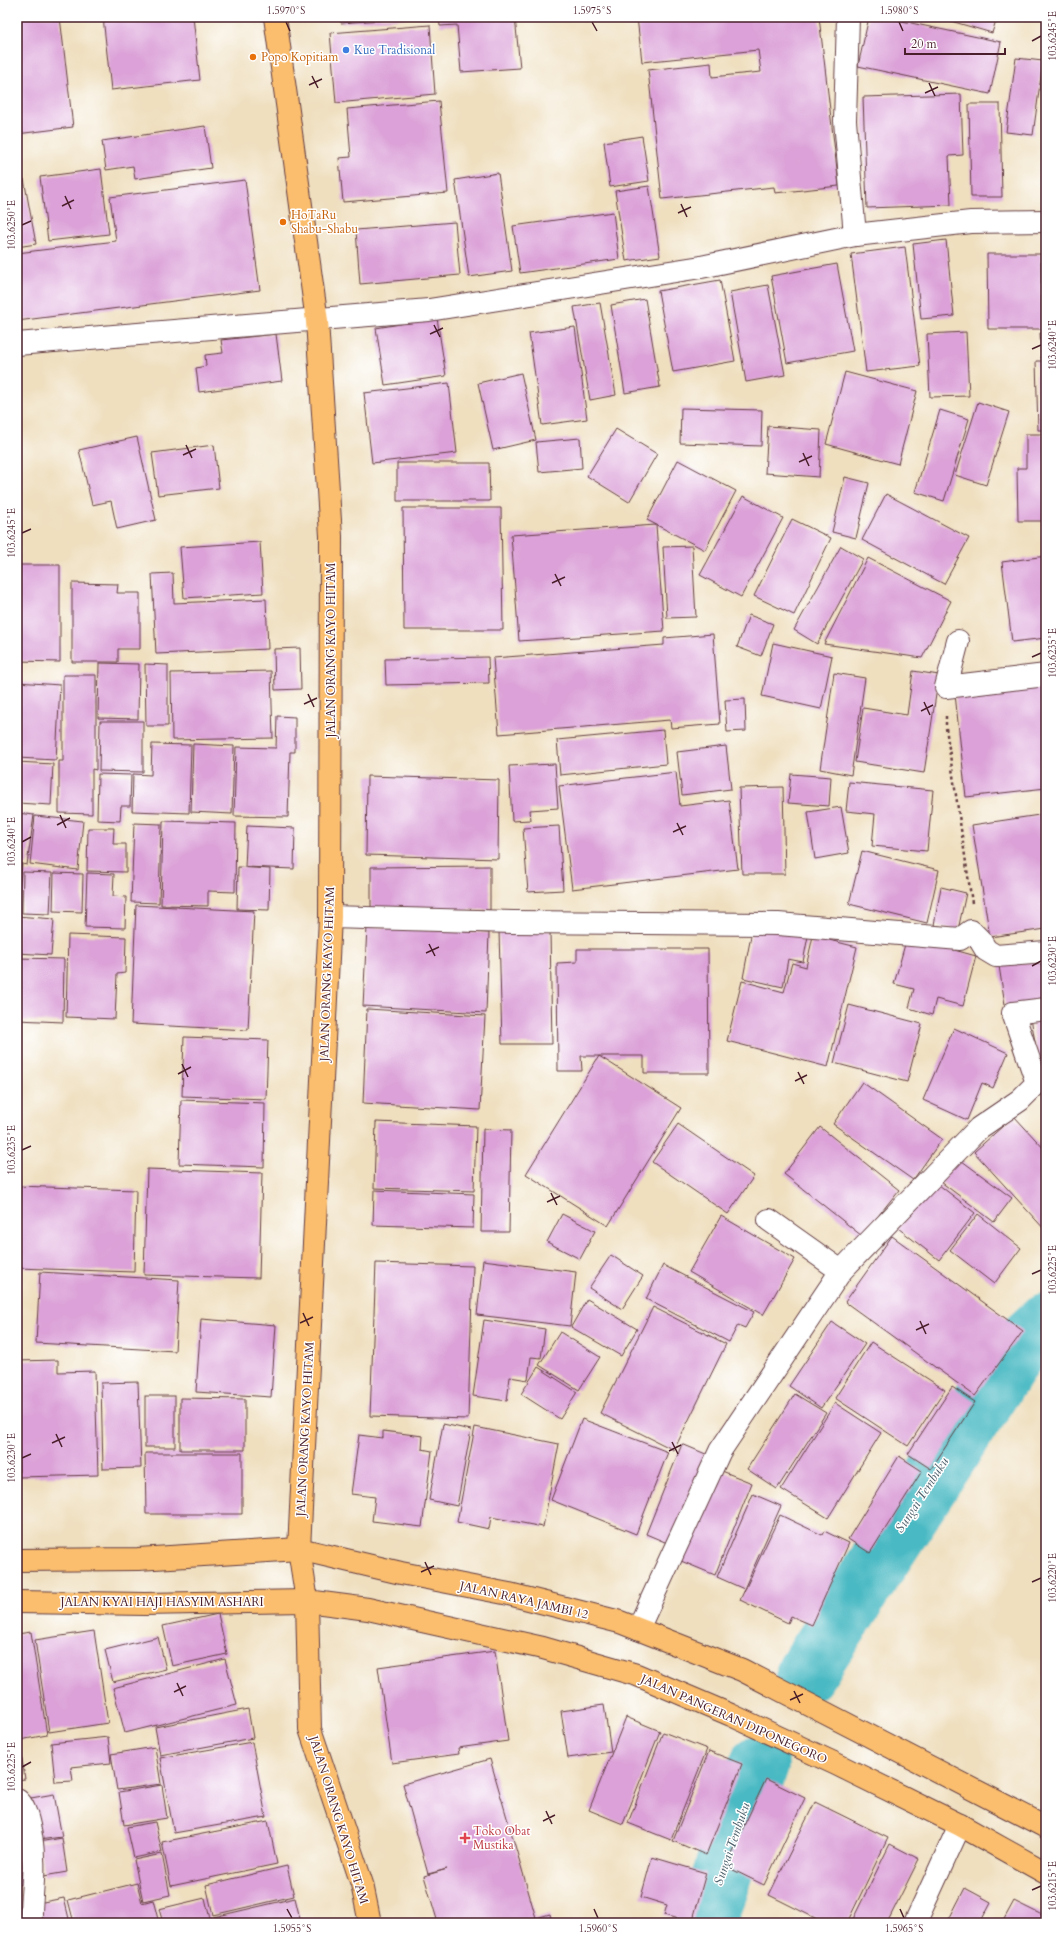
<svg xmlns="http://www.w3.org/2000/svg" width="1063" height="1940" font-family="Cardo,serif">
	<rect width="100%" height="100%" fill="#fff"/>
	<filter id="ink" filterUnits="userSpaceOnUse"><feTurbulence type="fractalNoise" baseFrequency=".025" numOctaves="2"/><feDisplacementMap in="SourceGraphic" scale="8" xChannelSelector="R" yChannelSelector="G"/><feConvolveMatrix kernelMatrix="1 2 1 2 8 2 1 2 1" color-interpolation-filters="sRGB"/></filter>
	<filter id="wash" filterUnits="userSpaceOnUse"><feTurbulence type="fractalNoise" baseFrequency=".012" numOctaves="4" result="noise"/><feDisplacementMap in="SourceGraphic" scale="16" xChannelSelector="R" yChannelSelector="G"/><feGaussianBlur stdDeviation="0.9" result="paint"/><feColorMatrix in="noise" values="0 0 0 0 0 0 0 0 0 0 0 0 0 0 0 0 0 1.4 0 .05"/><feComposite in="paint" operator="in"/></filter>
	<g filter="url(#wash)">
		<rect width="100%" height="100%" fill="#efdfbf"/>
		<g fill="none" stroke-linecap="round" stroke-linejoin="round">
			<g stroke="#4ab9c3" stroke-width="60">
				<polyline points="806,1673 1016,1351 1046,1323"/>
				<polyline points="706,1923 759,1765"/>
			</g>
		</g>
		<g id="blocks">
			<g fill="#dba1d8">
				<polygon points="17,17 60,17 73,127 17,134"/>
				<polygon points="103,17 193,17 200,80 111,90"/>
				<polygon points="340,17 407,17 407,18 341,23"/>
				<polygon points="439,17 515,17 520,68 461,72 457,25 440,26"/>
				<polygon points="637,17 819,17 839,186 775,193 774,187 662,199 648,70 711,63 712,77 761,72 758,50 642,62"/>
				<polygon points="869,17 883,17 1001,42 990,94 858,66"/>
				<polygon points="937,17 997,17 992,33"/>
				<polygon points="430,25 435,94 336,103 330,33"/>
				<polygon points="1016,58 1043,61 1033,135 1006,132"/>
				<polygon points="961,94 963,155 949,156 951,205 867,208 863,97"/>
				<polygon points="439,101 448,193 343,202 339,158 351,157 347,109"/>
				<polygon points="969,104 1000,104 1002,197 971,197"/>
				<polygon points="205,126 211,168 135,179 133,166 106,170 102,141"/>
				<polygon points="642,136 649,181 610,187 604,142"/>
				<polygon points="101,169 109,234 48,241 40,177"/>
				<polygon points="498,173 512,271 469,277 455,180"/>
				<polygon points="24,179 36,244 17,247 17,180"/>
				<polygon points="245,180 260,290 17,321 17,253 116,241 110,197"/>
				<polygon points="649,186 660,256 626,261 615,191"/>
				<polygon points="613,212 619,259 520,273 513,226"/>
				<polygon points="455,222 460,275 360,284 356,230"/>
				<polygon points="946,240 954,316 921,319 913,244"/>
				<polygon points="905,247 920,366 866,372 851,254"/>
				<polygon points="987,254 1041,254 1042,329 988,329"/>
				<polygon points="837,264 853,351 787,363 771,276"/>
				<polygon points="720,280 735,361 673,372 658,291"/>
				<polygon points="768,285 785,375 746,382 730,292"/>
				<polygon points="645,299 660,387 625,393 611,305"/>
				<polygon points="600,303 616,395 590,400 574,307"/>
				<polygon points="437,318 446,376 385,385 376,328"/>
				<polygon points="575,327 587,419 542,425 529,333"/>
				<polygon points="966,332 969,396 930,397 927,334"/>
				<polygon points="1040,333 1046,333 1046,358 1041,358"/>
				<polygon points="276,334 282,381 199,392 196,368 206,366 205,355 223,353 221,340"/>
				<polygon points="1036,361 1046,361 1046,430 1038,430"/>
				<polygon points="845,372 917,391 898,464 826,444"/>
				<polygon points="521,373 536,440 493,450 478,383"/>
				<polygon points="449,383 457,453 372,463 364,393"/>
				<polygon points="978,402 1009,412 986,485 955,475"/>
				<polygon points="681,408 762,410 761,446 680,443"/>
				<polygon points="940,410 969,419 944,501 915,492"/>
				<polygon points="768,426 821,430 819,477 765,473"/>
				<polygon points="616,429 657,454 629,502 587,476"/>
				<polygon points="1026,434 1046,434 1046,521 1018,521 1017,468 1026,468"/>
				<polygon points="137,437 156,520 117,529 111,501 92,505 79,450"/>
				<polygon points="580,438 582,468 539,472 536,442"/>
				<polygon points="214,445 219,488 158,495 152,453"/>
				<polygon points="678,460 736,491 705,550 647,520"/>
				<polygon points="397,463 489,463 490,501 397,501"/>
				<polygon points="845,477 869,483 856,538 832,532"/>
				<polygon points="886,494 969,538 944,584 862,540"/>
				<polygon points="743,496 783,518 741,597 700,575"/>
				<polygon points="403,508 501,508 503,630 404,630"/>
				<polygon points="792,519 831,538 794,615 754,596"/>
				<polygon points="656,525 664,631 519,641 511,535"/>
				<polygon points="260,542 263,593 184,598 180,547"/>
				<polygon points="692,546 696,617 667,618 663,547"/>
				<polygon points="841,546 863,559 817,644 794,630"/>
				<polygon points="1046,556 1046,638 1012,642 1002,562"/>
				<polygon points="868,558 951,601 922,658 824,644"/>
				<polygon points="17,565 60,565 60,662 17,661"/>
				<polygon points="173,573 174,603 266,599 268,649 156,654 152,574"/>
				<polygon points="72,583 118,584 117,593 140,593 140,649 118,649 118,662 72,662"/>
				<polygon points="749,615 773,624 761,656 737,647"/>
				<polygon points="713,634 720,724 671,728 670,720 499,734 493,658 664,645 664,638"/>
				<polygon points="773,643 832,656 821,709 762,696"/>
				<polygon points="300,648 301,689 275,690 274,649"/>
				<polygon points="488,657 489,683 386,685 385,659"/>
				<polygon points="99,663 139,664 138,719 98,718"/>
				<polygon points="145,664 168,665 168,726 146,726"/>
				<polygon points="271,671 273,738 172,740 171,673"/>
				<polygon points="913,671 939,675 924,773 855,762 863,708 907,715"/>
				<polygon points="834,673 865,678 851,775 820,769"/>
				<polygon points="63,675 96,675 96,770 92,769 92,814 59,813 59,761 63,761"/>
				<polygon points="17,682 60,685 56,760 17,758"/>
				<polygon points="1046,685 1046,788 966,797 955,694"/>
				<polygon points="745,699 746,731 727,732 725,700"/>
				<polygon points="277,716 295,717 295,752 290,752 288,817 234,816 236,747 276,748"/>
				<polygon points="100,721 143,721 143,772 99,771"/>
				<polygon points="663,730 666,764 560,775 557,740"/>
				<polygon points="152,744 191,745 189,813 132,811 133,774 151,775"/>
				<polygon points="193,744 234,746 232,814 191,812"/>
				<polygon points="726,746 731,789 682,795 677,752"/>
				<polygon points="17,762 53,764 51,805 17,803"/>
				<polygon points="555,764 558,808 530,810 531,820 512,821 509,766"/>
				<polygon points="676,772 680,806 729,800 738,869 572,889 559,786"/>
				<polygon points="98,774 131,775 130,806 121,806 120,821 97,820"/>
				<polygon points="791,774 831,777 829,806 788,803"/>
				<polygon points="367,776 499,780 498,859 366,855"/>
				<polygon points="849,782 933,790 927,851 872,846 875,814 846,811"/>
				<polygon points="783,787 785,874 742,874 739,788"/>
				<polygon points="841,807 849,853 815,859 808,812"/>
				<polygon points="17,813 34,815 27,865 17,863"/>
				<polygon points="1046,814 1046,929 990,937 972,825"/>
				<polygon points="35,816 83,821 78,870 30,864"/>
				<polygon points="163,821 236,823 235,892 208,891 208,906 161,905"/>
				<polygon points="134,823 161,824 159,903 131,902"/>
				<polygon points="247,826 295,828 294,869 245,867"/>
				<polygon points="559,826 563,890 528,892 523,828"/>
				<polygon points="88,828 114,828 113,844 126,844 126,872 87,871"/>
				<polygon points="862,851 939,870 927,923 849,904"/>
				<polygon points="17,865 22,865 18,898 17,898"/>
				<polygon points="490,866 490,910 371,910 371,867"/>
				<polygon points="238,867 270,869 269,910 237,909"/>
				<polygon points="23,872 52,873 50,914 22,913"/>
				<polygon points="54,873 83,874 82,912 53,911"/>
				<polygon points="87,873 114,874 113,896 126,897 125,928 85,927"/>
				<polygon points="941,887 966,893 958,930 934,925"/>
				<polygon points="136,905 254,911 248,1030 131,1024"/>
				<polygon points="17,916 54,919 51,955 17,953"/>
				<polygon points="753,925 808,936 803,962 788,959 783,987 743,978"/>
				<polygon points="367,927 489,933 486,1013 363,1006"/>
				<polygon points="499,931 550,931 552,1044 502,1044"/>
				<polygon points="68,935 126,937 125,973 117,974 115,1019 66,1017"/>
				<polygon points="813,936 857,947 828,1067 727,1041 742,981 784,992 792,963 806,967"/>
				<polygon points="907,937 976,956 963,1006 936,999 932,1015 909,1008 914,989 894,984"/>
				<polygon points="577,949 708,949 709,1073 644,1073 644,1056 581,1056 582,1071 558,1071 557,963 577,962"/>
				<polygon points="17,958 64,959 63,1022 17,1020"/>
				<polygon points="1046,959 1046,1005 1006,1011 999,966"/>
				<polygon points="849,1005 922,1024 907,1082 834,1063"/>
				<polygon points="367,1009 485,1016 480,1110 363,1103"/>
				<polygon points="1046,1015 1046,1071 1040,1072 1031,1018"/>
				<polygon points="954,1028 1008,1053 993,1088 982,1083 967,1120 923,1100"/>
				<polygon points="184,1037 268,1040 266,1099 182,1096"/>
				<polygon points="599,1056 681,1108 608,1226 526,1174"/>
				<polygon points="862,1082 942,1139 913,1180 833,1124"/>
				<polygon points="181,1100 265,1103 264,1167 179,1164"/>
				<polygon points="1014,1116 1046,1151 1046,1231 974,1152"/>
				<polygon points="376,1122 476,1126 474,1191 374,1188"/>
				<polygon points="678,1124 754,1176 728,1214 652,1162"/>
				<polygon points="820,1127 899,1190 862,1236 784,1174"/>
				<polygon points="483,1129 511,1130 509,1232 481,1232"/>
				<polygon points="958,1158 1012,1198 994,1222 941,1182"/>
				<polygon points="147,1169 262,1173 259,1278 144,1275"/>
				<polygon points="934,1181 975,1213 939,1260 898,1228"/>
				<polygon points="17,1186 136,1190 134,1272 17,1268"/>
				<polygon points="374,1190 474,1194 473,1228 373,1225"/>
				<polygon points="562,1214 595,1231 580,1259 547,1242"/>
				<polygon points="978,1214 1021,1248 994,1284 950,1250"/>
				<polygon points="721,1216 795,1259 763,1315 689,1272"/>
				<polygon points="892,1236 1023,1331 975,1396 845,1302"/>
				<polygon points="611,1255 643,1276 622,1309 589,1288"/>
				<polygon points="483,1260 576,1272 570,1326 477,1315"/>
				<polygon points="376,1263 473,1266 468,1419 370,1416"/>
				<polygon points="663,1265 754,1312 745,1328 738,1325 729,1342 646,1299"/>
				<polygon points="40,1272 179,1280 175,1351 36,1343"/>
				<polygon points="587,1299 637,1329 621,1356 571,1327"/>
				<polygon points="653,1307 726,1344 674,1450 600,1413"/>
				<polygon points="201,1319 276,1325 271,1397 196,1392"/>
				<polygon points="484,1320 545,1329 541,1358 531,1357 528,1380 510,1377 507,1401 473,1396"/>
				<polygon points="832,1322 865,1344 821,1408 789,1386"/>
				<polygon points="560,1332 600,1357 579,1390 539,1365"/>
				<polygon points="871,1342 945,1390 908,1446 835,1398"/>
				<polygon points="58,1360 58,1372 95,1371 98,1475 19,1477 17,1361"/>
				<polygon points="538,1367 577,1392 560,1419 521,1394"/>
				<polygon points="138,1382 141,1468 103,1469 101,1383"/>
				<polygon points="952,1387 975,1402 931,1469 908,1454"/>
				<polygon points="795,1394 826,1413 777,1489 747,1469"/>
				<rect x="145" y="1396" width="30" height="51"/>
				<polygon points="180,1398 245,1399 245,1450 180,1450"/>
				<polygon points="835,1403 881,1433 828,1518 781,1489"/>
				<polygon points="582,1419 668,1452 636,1534 551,1500"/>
				<polygon points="443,1424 471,1430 457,1506 429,1500"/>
				<polygon points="475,1427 559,1444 543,1527 491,1517 489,1529 457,1522"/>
				<polygon points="383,1431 423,1436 422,1449 432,1451 422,1527 372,1521 375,1497 351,1494 359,1435 383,1438"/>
				<polygon points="682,1444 708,1455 672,1545 646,1534"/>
				<polygon points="145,1453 242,1453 242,1514 146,1514"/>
				<polygon points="899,1456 922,1471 870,1553 848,1539"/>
				<polygon points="717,1469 752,1483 715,1575 681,1561"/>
				<polygon points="753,1494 781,1506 744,1589 717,1577"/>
				<polygon points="780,1515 822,1535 824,1531 849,1543 812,1625 791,1616 788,1623 740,1600"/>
				<polygon points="218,1614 227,1654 172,1666 163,1626"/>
				<polygon points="94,1631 108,1723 49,1732 35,1640"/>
				<polygon points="31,1632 47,1735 20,1740 17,1719 17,1634"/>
				<polygon points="158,1637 166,1669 113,1682 105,1650"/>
				<polygon points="495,1651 508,1741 458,1748 459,1754 392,1763 378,1667"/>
				<polygon points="225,1659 237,1705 125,1733 113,1688"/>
				<polygon points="604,1705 611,1752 568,1758 561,1711"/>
				<polygon points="248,1709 253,1738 160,1755 155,1727"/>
				<polygon points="626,1717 660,1731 623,1824 589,1810"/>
				<polygon points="663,1732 707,1749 671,1840 628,1823"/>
				<polygon points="108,1737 111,1763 71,1767 73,1781 55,1782 51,1743"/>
				<polygon points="252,1742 266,1817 174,1833 160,1758"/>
				<polygon points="17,1746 20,1746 25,1779 17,1780"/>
				<polygon points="155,1747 161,1784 117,1790 111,1754"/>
				<polygon points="709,1751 742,1764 706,1855 673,1841"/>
				<polygon points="490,1759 536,1918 550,1914 552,1923 438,1923 424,1876 447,1869 428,1874 403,1784"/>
				<polygon points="766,1779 805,1798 764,1885 725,1866"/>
				<polygon points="162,1785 167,1818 124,1825 119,1792"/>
				<polygon points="54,1794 62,1837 38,1840 31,1798"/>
				<polygon points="815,1802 888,1838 847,1923 825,1923 769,1895"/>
				<polygon points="17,1815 30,1883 17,1885"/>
				<polygon points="268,1821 277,1864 171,1886 162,1842"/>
				<polygon points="155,1822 162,1852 134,1858 127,1827"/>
				<polygon points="62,1838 67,1872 44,1876 39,1842"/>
				<polygon points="890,1844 919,1859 887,1923 851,1923"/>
				<polygon points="162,1854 170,1895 143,1901 134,1860"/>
				<polygon points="652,1857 706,1873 692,1923 664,1915 667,1905 641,1897"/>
				<polygon points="287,1866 294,1896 213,1915 206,1885"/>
				<polygon points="137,1883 142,1903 153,1900 159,1923 74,1923 68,1900"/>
				<polygon points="965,1888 991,1902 980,1923 947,1923"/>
				<polygon points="64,1898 70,1923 42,1923 38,1903"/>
				<polygon points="205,1898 211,1923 163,1923 159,1909"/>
				<polygon points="295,1898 301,1923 215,1923 214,1917"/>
				<polygon points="1014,1901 1046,1917 1046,1923 1002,1923"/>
			</g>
		</g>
	</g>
	<g filter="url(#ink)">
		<use href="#blocks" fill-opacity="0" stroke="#633c41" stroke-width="1"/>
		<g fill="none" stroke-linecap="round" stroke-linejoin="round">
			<defs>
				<g id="minor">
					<polyline points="848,17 845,121 855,235"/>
					<polyline points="17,344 429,310 701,267 855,235 971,222 1046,221"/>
					<polyline points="958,641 946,687 1046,675"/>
					<polyline points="330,917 513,922 778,924 960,939 971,931 980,940 986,950 996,956 1046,952"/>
					<polyline points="841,1271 979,1128 1020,1100 1037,1083 1013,1013 1046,1009"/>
					<polyline points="638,1629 720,1451 841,1271 769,1220"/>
					<path d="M17,1800C28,1805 33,1845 33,1858C35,1879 30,1901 31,1923"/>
					<polyline points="915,1923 960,1825"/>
				</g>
				<g id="major">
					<polyline points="275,17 317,321 331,536 330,917 299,1549 307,1601 310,1729 362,1884 370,1923"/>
					<polyline points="17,1560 138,1559 299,1549 401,1573 509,1594 620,1622 742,1670 1046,1827"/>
					<polyline points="17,1602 145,1604 307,1601 368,1609 543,1648 637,1675 731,1715 836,1764 960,1825 1046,1873"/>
				</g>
			</defs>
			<use href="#minor" stroke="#633c41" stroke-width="24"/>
			<use href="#major" stroke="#633c41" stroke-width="24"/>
			<polyline stroke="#633c41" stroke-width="2.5" stroke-dasharray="3 3" stroke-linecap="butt" points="946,716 946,728 972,903"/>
			<use href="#minor" stroke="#fff" stroke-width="22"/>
			<use href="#major" stroke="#fabe6e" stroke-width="22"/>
		</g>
	</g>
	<path fill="none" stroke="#4a1f2b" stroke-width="1.5" d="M286,22L290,31M592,22L597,31M899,22L903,31M1032,41L1041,36M312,76L318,88M929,83L935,96M309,85L322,79M925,93L938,87M65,196L71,209M681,204L687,217M62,206L74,200M678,213L691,207M22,225L31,221M434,325L440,337M430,334L443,328M1032,349L1041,345M186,445L192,458M803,453L809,466M183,455L196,449M799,462L812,456M22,533L31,529M555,574L561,586M552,583L565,577M1032,657L1041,653M308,694L314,707M924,702L930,715M304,704L317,698M921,711L933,705M60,815L66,828M677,823L683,835M57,825L70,818M673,832L686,826M22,842L31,837M429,944L435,956M426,953L439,947M1032,966L1041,961M182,1064L188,1077M798,1072L804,1084M178,1074L191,1067M795,1081L807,1075M22,1150L31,1146M551,1193L557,1205M547,1202L560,1196M1032,1274L1041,1270M303,1313L309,1326M920,1321L926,1334M300,1323L313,1317M916,1330L929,1324M56,1434L62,1447M672,1442L678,1454M52,1443L65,1437M669,1451L681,1445M22,1458L31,1454M425,1562L431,1575M421,1572L434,1566M1032,1582L1041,1578M177,1683L183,1696M794,1691L800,1703M174,1692L186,1686M790,1700L803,1694M22,1767L31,1762M546,1811L552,1824M543,1821L555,1815M1032,1890L1041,1886M287,1909L292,1918M594,1909L598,1918M900,1909L904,1918"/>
	<circle fill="#3f7fe0" stroke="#fff" stroke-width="1.5" cx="346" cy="50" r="4"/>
	<g fill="#e8710a" stroke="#fff" stroke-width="1.5">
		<circle cx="253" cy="57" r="4"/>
		<circle cx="283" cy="222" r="4"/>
	</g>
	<path fill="#e0444e" stroke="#fff" stroke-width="1.5" d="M463 1832h4v4h4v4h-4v4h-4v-4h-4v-4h4z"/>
	<g text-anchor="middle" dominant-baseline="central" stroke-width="3" stroke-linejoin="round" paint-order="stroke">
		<g font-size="12" fill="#366cbe" stroke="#fff" text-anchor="start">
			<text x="354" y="50">Kue Tradisional</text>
		</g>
		<g font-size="12" fill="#c56008" stroke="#fff" text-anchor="start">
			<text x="261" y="57">Popo Kopitiam</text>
			<text x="291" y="215">HoTaRu<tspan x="291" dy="14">Shabu-Shabu</tspan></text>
		</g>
		<g font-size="12" fill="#4a1f2b" stroke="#fff">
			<text transform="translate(331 650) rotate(-90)">JALAN ORANG KAYO HITAM</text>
			<text transform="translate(327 974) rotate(-88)">JALAN ORANG KAYO HITAM</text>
			<text transform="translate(305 1429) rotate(-87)">JALAN ORANG KAYO HITAM</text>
			<text transform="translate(524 1600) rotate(13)">JALAN RAYA JAMBI 12</text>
			<text x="162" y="1602">JALAN KYAI HAJI HASYIM ASHARI</text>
			<text transform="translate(734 1719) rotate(24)">JALAN PANGERAN DIPONEGORO</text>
			<text transform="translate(339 1820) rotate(73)">JALAN ORANG KAYO HITAM</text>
		</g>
		<g font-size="12" fill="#be3a42" stroke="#fff" text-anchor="start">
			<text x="473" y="1831">Toko Obat<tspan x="473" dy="14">Mustika</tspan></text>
		</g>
		<g font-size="13" font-style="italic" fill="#4a5d68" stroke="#fff">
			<text transform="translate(922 1495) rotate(-57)">Sungai Tembuku</text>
			<text transform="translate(732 1844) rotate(-71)">Sungai Tembuku</text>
		</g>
	</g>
	<rect width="1063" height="1940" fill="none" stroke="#fff" stroke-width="44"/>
	<path d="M905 48v6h100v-6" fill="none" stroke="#4a1f2b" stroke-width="2"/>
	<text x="911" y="48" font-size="12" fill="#4a1f2b" stroke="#ffffff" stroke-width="3" paint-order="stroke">20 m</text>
	<rect x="22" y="22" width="1019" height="1896" fill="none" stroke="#4a1f2b" stroke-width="1.5"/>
	<g font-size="10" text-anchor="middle" fill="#4a1f2b">
		<text x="286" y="14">1.5970°S</text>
		<text x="592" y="14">1.5975°S</text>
		<text x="899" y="14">1.5980°S</text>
		<text transform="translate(1052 36) rotate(-90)" y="4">103.6245°E</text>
		<text transform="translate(11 225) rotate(-90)" y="4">103.6250°E</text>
		<text transform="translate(1052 345) rotate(-90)" y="4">103.6240°E</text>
		<text transform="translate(11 533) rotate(-90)" y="4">103.6245°E</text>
		<text transform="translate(1052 653) rotate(-90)" y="4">103.6235°E</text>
		<text transform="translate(11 842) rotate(-90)" y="4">103.6240°E</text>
		<text transform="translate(1052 961) rotate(-90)" y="4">103.6230°E</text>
		<text transform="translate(11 1150) rotate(-90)" y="4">103.6235°E</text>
		<text transform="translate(1052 1270) rotate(-90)" y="4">103.6225°E</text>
		<text transform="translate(11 1458) rotate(-90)" y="4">103.6230°E</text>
		<text transform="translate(1052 1578) rotate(-90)" y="4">103.6220°E</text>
		<text transform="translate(11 1767) rotate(-90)" y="4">103.6225°E</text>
		<text transform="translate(1052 1886) rotate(-90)" y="4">103.6215°E</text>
		<text x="292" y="1932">1.5955°S</text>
		<text x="598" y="1932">1.5960°S</text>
		<text x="904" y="1932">1.5965°S</text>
	</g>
</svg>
